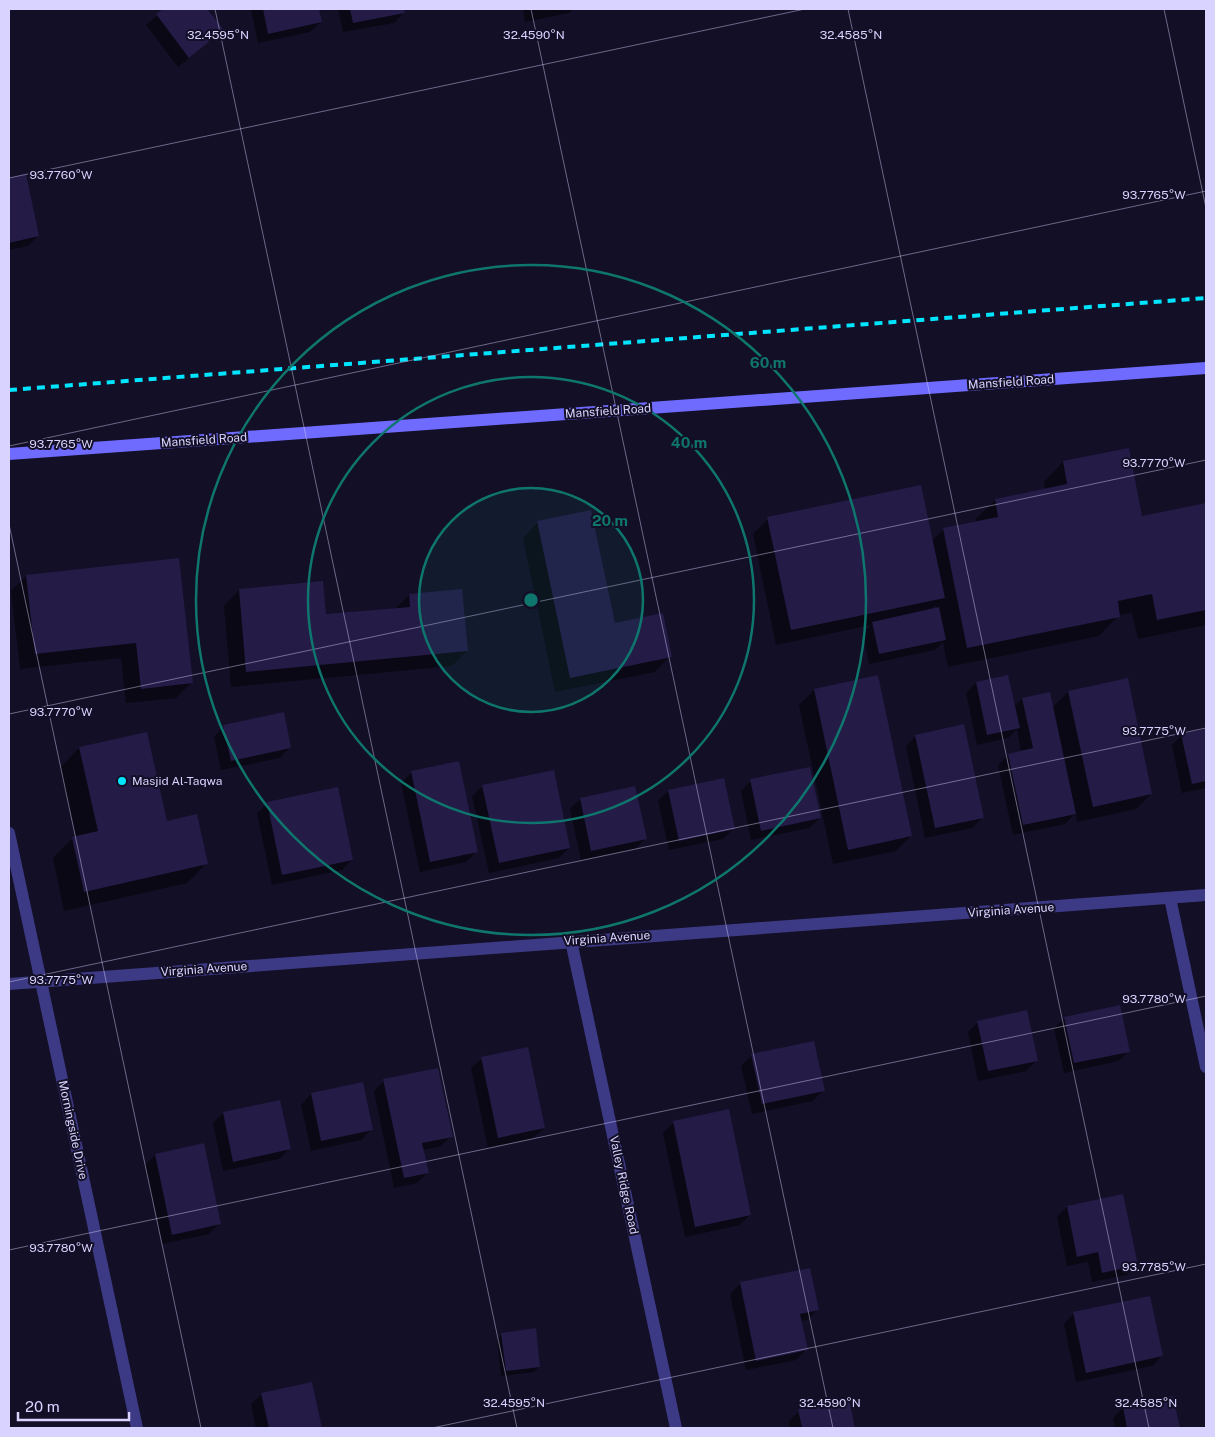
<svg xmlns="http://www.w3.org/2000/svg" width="1215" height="1437" font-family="'Public Sans',sans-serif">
	<rect width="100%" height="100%" fill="#130f26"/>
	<g fill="#0007" fill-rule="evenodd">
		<polygon points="165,9 206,9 223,30 212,40 178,67 146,25"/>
		<polygon points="251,9 318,9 321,22 310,32 258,43"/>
		<polygon points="338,9 403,9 404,12 394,23 343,32"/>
		<polygon points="523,9 574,9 569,13 525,22"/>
		<polygon points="25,176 38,236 28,246 9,250 9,179"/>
		<path d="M1063,462L1141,518L1206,505V625L1138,639L1132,613L1119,615L1099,636L948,667L943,642L935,650L869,664L863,633L871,625L776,645L753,534L768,519L932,541L944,529L976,522V519L995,500L1045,490L1044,482ZM935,605L936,609L930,611Z"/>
		<polygon points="538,522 614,624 670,656 655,672 555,692 523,538"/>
		<polygon points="178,560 192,682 176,698 126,703 121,658 20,669 11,591 26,576"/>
		<polygon points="239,590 325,616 395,609 409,595 467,651 452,666 231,687 224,606"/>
		<polygon points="1007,676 1014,707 1022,699 1052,708 1068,692 1151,794 1136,809 1077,822 1076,813 1065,824 1013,835 998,765 1008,755 1021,752 1017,729 1008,738 977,745 966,693 976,683"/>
		<polygon points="814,690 911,836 896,851 833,864 799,705"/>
		<polygon points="224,726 290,747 280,758 221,770 214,737"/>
		<polygon points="1206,730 1206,788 1182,793 1172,745 1182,735"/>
		<polygon points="916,736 983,817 972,828 925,838 906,746"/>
		<polygon points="79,748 166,822 207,863 187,883 64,911 53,858 73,838 76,837 60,768"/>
		<polygon points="412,772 477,851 466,862 420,872 401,783"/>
		<polygon points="751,781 820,818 809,828 751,840 741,791"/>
		<polygon points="483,786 569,848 559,858 489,873 472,796"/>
		<polygon points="668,791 734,828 723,839 669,850 658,801"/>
		<polygon points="580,799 645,839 635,849 581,860 570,809"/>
		<polygon points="268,803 352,860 342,870 272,885 257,813"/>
		<polygon points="1064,1018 1129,1051 1118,1061 1064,1073 1054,1028"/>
		<polygon points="978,1022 1036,1061 1026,1071 978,1081 968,1032"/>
		<polygon points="752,1055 823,1090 813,1101 752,1114 741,1066"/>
		<polygon points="482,1058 544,1128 533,1138 488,1148 471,1068"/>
		<polygon points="384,1081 451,1136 441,1146 423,1150 427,1173 417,1183 394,1188 374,1091"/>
		<polygon points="362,1084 371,1130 361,1140 311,1151 301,1105 311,1094"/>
		<polygon points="728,1111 750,1215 740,1225 685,1237 663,1133 673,1123"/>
		<polygon points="223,1113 289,1149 279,1159 223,1171 213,1123"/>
		<polygon points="203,1145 219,1224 209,1234 162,1244 145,1165 155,1155"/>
		<polygon points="1067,1207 1137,1265 1126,1275 1092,1282 1088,1262 1067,1266 1057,1217"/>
		<polygon points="809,1269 817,1310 807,1320 800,1321 806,1350 796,1360 746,1370 730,1294 740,1284"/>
		<polygon points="1074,1313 1162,1356 1152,1366 1076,1382 1064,1324"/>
		<polygon points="502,1334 539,1367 534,1372 501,1376 497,1339"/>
		<polygon points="311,1383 320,1428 256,1428 251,1404 262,1394"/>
		<polygon points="1172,1398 1178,1428 1115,1428 1113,1418 1123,1408"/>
		<polygon points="848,1400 854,1428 790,1428 789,1421 799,1411"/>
	</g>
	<g fill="#241b47">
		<polygon points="163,9 207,9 224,30 189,58 156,14"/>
		<polygon points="263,9 319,9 322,22 268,34"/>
		<polygon points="350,9 404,9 405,13 353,23"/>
		<polygon points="26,174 39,236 9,243 9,178"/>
		<polygon points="1129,448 1142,516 1206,503 1206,610 1157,620 1152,594 1118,601 1120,617 967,648 943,528 998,517 995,499 1067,484 1063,461"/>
		<polygon points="921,485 945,598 791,630 767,517"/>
		<polygon points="591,510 615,623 663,613 672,657 570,678 537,521"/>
		<polygon points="179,558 193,683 141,689 136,643 35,654 26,575"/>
		<polygon points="323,581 326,614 410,607 409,594 462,589 468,651 246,672 239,589"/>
		<polygon points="939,607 946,640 879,654 872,622"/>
		<polygon points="878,675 912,836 848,850 814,689"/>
		<polygon points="1008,675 1020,728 987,735 976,682"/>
		<polygon points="1128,678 1152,794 1093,807 1068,691"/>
		<polygon points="1050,692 1076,814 1023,825 1008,754 1033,748 1022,698"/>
		<polygon points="284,712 291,748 231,761 223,725"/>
		<polygon points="964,724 984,818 935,828 915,735"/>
		<polygon points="1206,729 1206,781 1192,784 1181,734"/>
		<polygon points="147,732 167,821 197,814 208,864 84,892 72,837 98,831 79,747"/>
		<polygon points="459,761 478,852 430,862 411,771"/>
		<polygon points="810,767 821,818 761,831 750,779"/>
		<polygon points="554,770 570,848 499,863 482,785"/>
		<polygon points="724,778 735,829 679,841 668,790"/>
		<polygon points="635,786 647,839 591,851 580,798"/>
		<polygon points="338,787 353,860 282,875 267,802"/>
		<polygon points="1120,1005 1130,1052 1074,1063 1064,1017"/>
		<polygon points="1027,1010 1038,1061 988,1071 977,1021"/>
		<polygon points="814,1041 825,1091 762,1104 751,1054"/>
		<polygon points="528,1047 545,1128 498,1138 481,1057"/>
		<polygon points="438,1068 453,1137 422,1143 429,1173 404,1178 383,1079"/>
		<polygon points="363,1082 373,1130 321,1141 311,1093"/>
		<polygon points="280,1100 291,1149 233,1162 223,1112"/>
		<polygon points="729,1109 751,1215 695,1227 673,1121"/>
		<polygon points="204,1143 221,1224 172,1235 155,1154"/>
		<polygon points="1123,1194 1138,1265 1102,1273 1098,1252 1077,1257 1067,1206"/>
		<polygon points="810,1268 819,1310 800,1314 808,1350 756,1361 740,1282"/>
		<polygon points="1150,1296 1163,1356 1086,1373 1073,1312"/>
		<polygon points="536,1328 540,1367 506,1371 501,1333"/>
		<polygon points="312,1382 322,1428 269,1428 261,1393"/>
		<polygon points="1173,1396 1180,1428 1127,1428 1123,1407"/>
		<polygon points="849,1399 855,1428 802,1428 798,1409"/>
	</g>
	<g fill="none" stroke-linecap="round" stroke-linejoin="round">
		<g stroke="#3d3a85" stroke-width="12">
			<polyline points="9,833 137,1428"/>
			<polyline points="1170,898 1206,1067"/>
			<polyline points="571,941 676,1428"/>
			<polyline points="9,984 1206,895"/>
		</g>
		<polyline stroke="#6f6bff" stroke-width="12" points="9,454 1206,368"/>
		<polyline stroke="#00e5ff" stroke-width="4" stroke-dasharray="8 6" stroke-linecap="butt" points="9,390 1206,298"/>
	</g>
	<path fill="none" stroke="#d9d4ff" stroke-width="1" stroke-opacity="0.45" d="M215,9L517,1428M531,9L833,1428M848,9L1149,1428M1164,9L1206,208M9,178L805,9M9,446L1206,191M9,524L201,1428M9,714L1206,460M9,982L1206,728M9,1250L1206,996M432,1428L1206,1264"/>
	<circle cx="531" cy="600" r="112" fill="#0f766e" fill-opacity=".12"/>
	<g fill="none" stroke="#0f766e" stroke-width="2.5">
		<circle cx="531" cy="600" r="112"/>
		<circle cx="531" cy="600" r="223"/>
		<circle cx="531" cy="600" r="335"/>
	</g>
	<circle fill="#00e5ff" stroke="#130f26" stroke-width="2" cx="122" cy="781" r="5"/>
	<g text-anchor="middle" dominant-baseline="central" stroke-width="4" stroke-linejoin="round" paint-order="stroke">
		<g font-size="12" fill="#d9d4ff" stroke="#130f26">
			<text transform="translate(1011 382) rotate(-4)">Mansfield Road</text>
			<text transform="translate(608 411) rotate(-4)">Mansfield Road</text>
			<text transform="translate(204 440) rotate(-4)">Mansfield Road</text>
			<text transform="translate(1011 910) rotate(-4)">Virginia Avenue</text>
			<text transform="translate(607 938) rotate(-4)">Virginia Avenue</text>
			<text transform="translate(204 969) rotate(-4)">Virginia Avenue</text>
			<text transform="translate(73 1130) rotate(78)">Morningside Drive</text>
			<text transform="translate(624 1185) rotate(78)">Valley Ridge Road</text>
		</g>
		<g font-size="12" fill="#d9d4ff" stroke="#130f26" text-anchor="start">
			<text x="132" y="781">Masjid Al-Taqwa</text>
		</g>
	</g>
	<g font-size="12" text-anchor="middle" fill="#d9d4ff" stroke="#130f26" stroke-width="4" stroke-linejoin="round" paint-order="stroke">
		<text x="218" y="39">32.4595°N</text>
		<text x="534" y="39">32.4590°N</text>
		<text x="851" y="39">32.4585°N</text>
		<text x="61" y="179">93.7760°W</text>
		<text x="1154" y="199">93.7765°W</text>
		<text x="61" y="448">93.7765°W</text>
		<text x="1154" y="467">93.7770°W</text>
		<text x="61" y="716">93.7770°W</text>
		<text x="1154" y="735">93.7775°W</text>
		<text x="61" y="984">93.7775°W</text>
		<text x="1154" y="1003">93.7780°W</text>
		<text x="61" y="1252">93.7780°W</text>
		<text x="1154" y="1271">93.7785°W</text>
		<text x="514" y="1407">32.4595°N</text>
		<text x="830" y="1407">32.4590°N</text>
		<text x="1146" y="1407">32.4585°N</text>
	</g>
	<circle cx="531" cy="600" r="8" fill="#0f766e" stroke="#130f26" stroke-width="2.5"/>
	<g font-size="15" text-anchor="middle" font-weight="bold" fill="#0f766e" stroke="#130f26" stroke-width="4" stroke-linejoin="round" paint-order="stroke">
		<text x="768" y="368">60 m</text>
		<text x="689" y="448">40 m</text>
		<text x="610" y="526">20 m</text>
	</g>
	<rect width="1215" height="1437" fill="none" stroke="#d9d4ff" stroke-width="20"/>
	<path d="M18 1412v8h111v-8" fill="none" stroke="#d9d4ff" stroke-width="2.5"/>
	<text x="25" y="1412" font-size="15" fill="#d9d4ff" stroke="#130f26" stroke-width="4" paint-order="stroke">20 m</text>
</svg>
